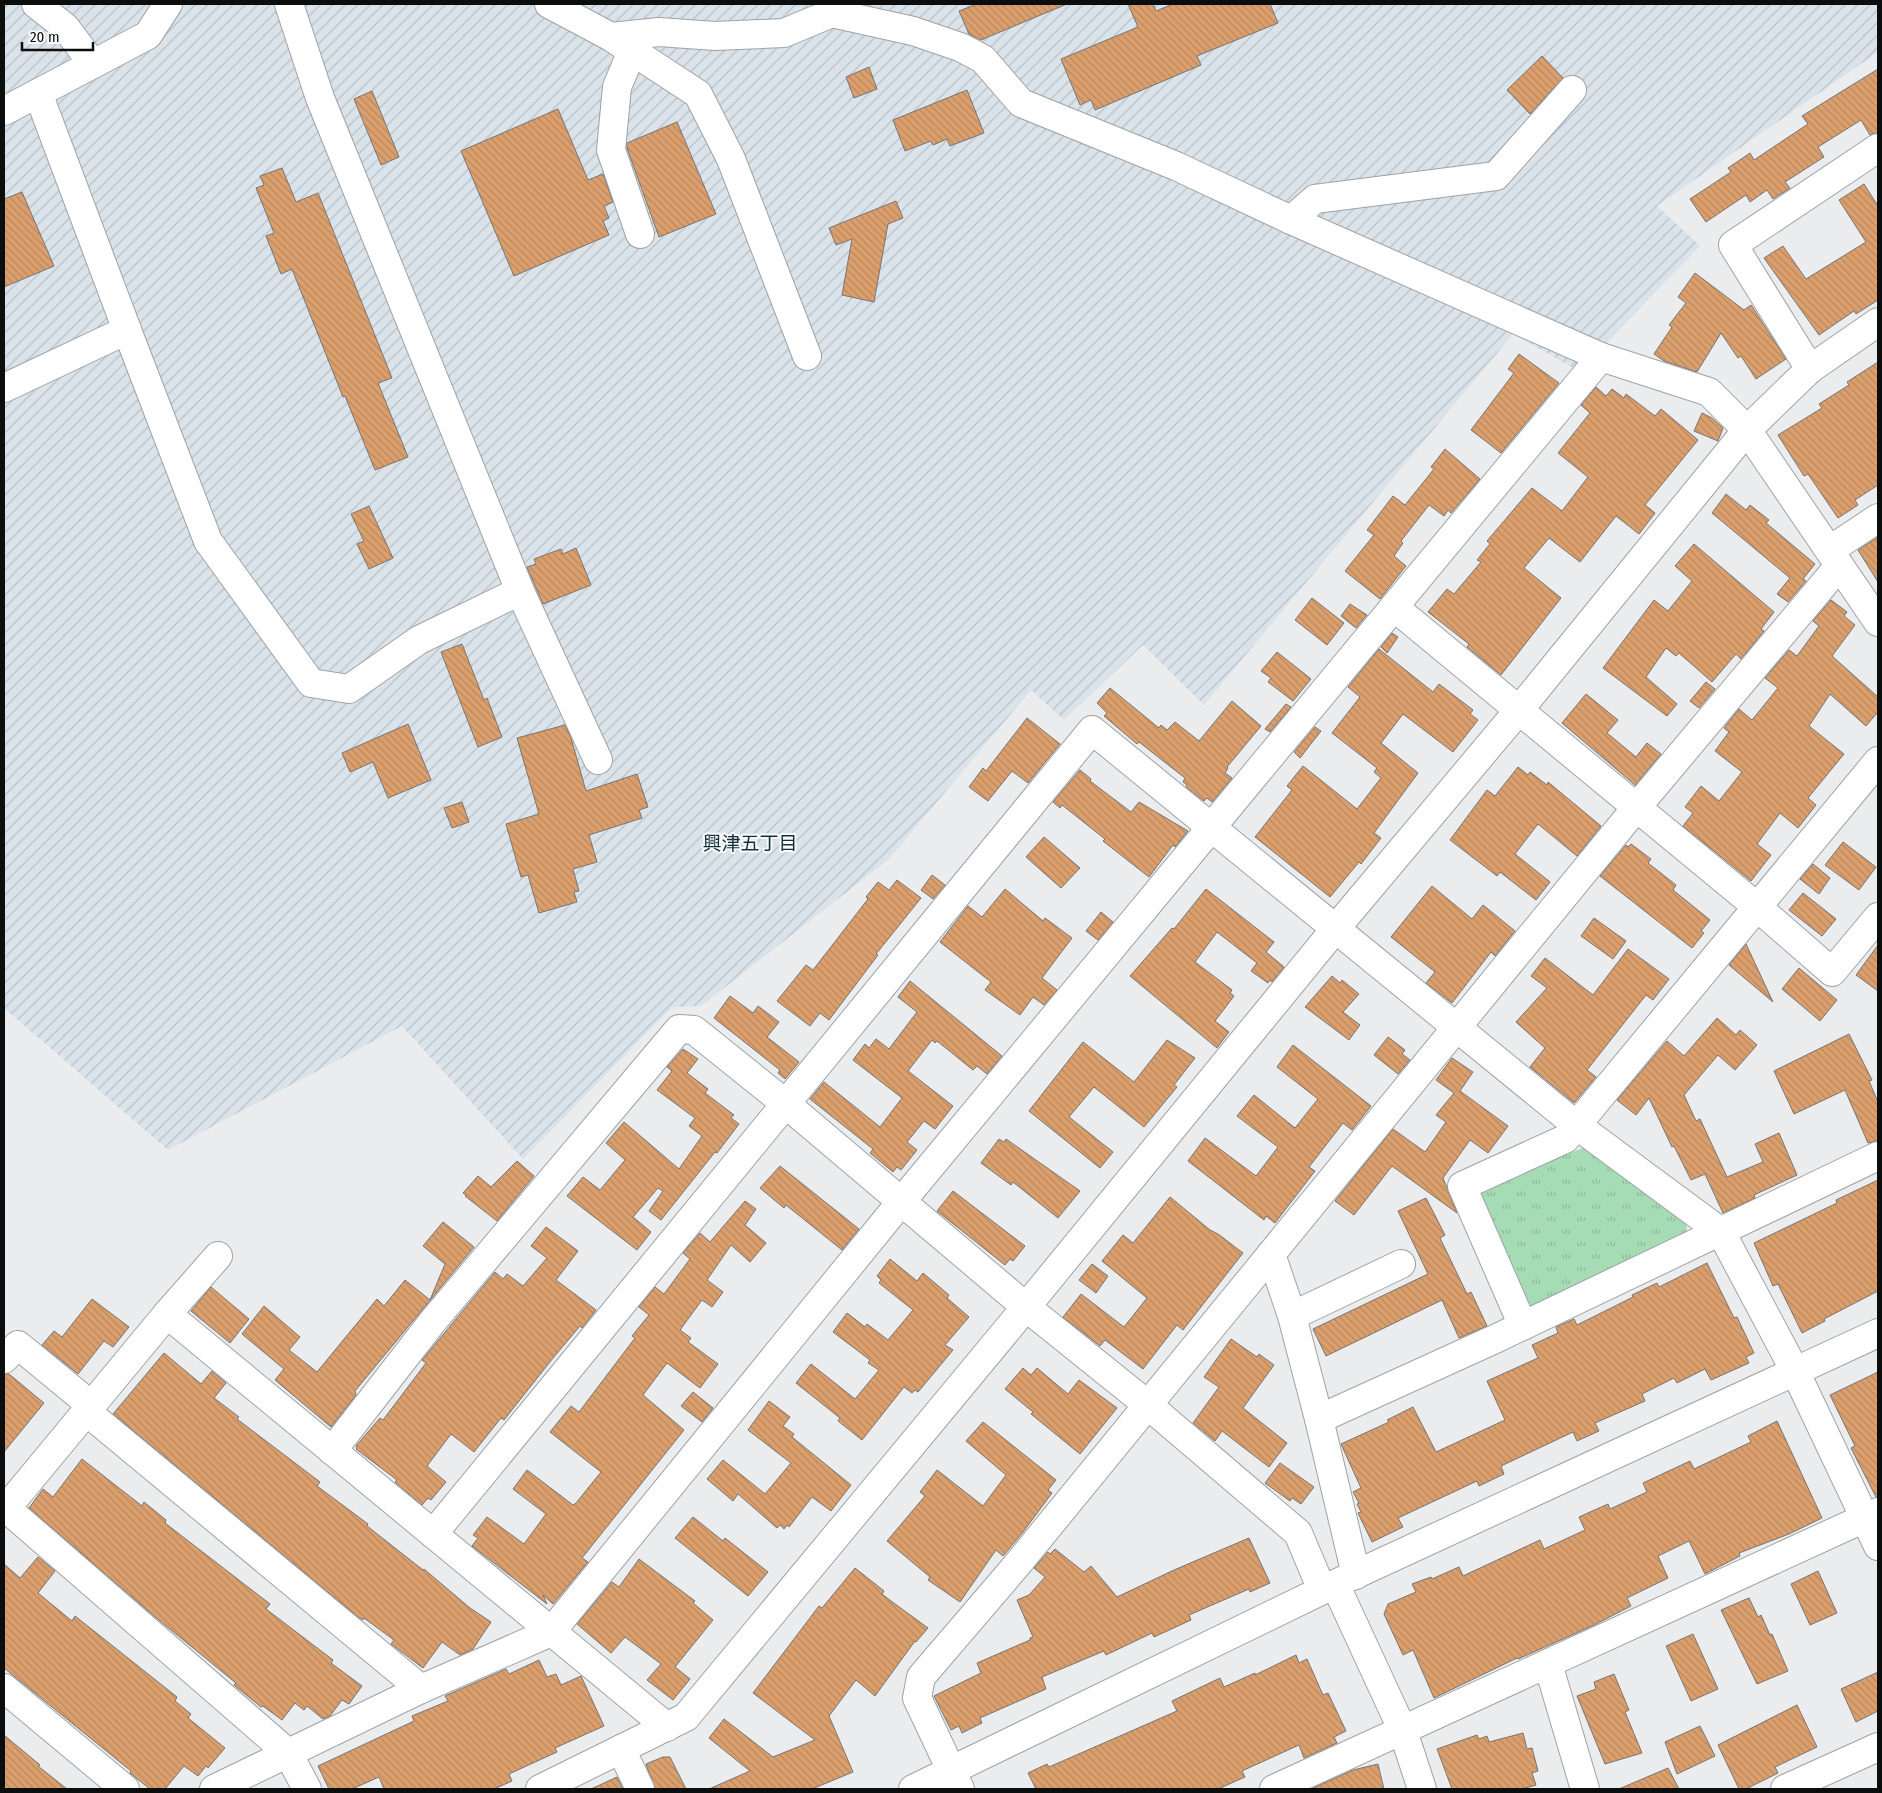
<svg xmlns="http://www.w3.org/2000/svg" width="1882" height="1793" font-family="'Fira Sans Condensed','Noto Sans JP',sans-serif">
	<defs>
		<pattern id="industrial-furrows" width="10" height="10" patternUnits="userSpaceOnUse" patternTransform="scale(1.25)"><rect width="10" height="10" fill="#dae2ea"/><path d="M-1 1l2-2M0 10L10 0M9 11l2-2" fill="none" stroke="#bac1c8"/></pattern>
		<pattern id="park-tufts" width="24" height="20" patternUnits="userSpaceOnUse" patternTransform="scale(1.25)"><rect width="24" height="20" fill="#a6dcb5"/><path d="M3 7l-1-3M5 7V3M7 7l1-3M15 17l-1-3M17 17v-4M19 17l1-3" fill="none" stroke="#8ebc9a"/></pattern>
		<pattern id="building-back-hatch" width="6" height="6" patternUnits="userSpaceOnUse" patternTransform="scale(1.25)"><rect width="6" height="6" fill="#db9f6d"/><path d="M-1 5l2 2M0 0l6 6M5-1l2 2" fill="none" stroke="#bb885d"/></pattern>
	</defs>
	<rect width="100%" height="100%" fill="#eaecee"/>
	<polygon fill="url(#industrial-furrows)" points="4,4 1878,4 1878,52 1657,206 1700,246 1579,371 1513,334 1204,705 1143,645 1064,720 1031,690 889,859 701,1006 672,1007 523,1159 402,1026 168,1150 4,1008"/>
	<polygon fill="url(#park-tufts)" points="1590,1145 1687,1220 1686,1238 1530,1310 1475,1192"/>
	<g fill="url(#building-back-hatch)" stroke="#777573">
		<polygon points="977,4 1067,4 981,40 969,34 959,11"/>
		<polygon points="1128,4 1153,4 1156,11 1173,4 1270,4 1278,23 1197,56 1201,65 1095,110 1091,100 1080,105 1061,59 1138,27"/>
		<polygon points="1542,56 1563,78 1530,114 1507,90"/>
		<polygon points="869,67 877,89 854,98 846,77"/>
		<polygon points="1878,69 1878,133 1870,135 1861,120 1818,147 1824,157 1785,182 1790,188 1773,199 1767,190 1750,202 1746,195 1706,222 1690,199 1731,172 1728,168 1750,153 1754,160 1808,124 1802,116"/>
		<polygon points="967,90 984,133 950,146 947,139 933,145 931,141 905,151 893,120"/>
		<polygon points="372,91 399,157 381,165 354,99"/>
		<polygon points="558,109 588,180 603,174 613,202 604,206 609,218 603,221 609,235 514,276 461,151"/>
		<polygon points="677,122 716,214 659,237 627,148 627,143"/>
		<polygon points="282,168 296,202 318,193 392,378 378,383 408,457 375,470 345,396 343,397 292,269 281,274 266,236 274,233 256,188 264,185 260,176"/>
		<polygon points="1864,184 1878,206 1878,300 1856,314 1854,311 1819,335 1764,258 1783,246 1806,279 1866,242 1839,200"/>
		<polygon points="22,192 54,266 4,287 4,199"/>
		<polygon points="896,201 903,218 888,224 874,302 842,295 852,239 836,245 829,228"/>
		<polygon points="1695,273 1744,310 1751,305 1786,359 1756,379 1741,356 1738,358 1721,333 1697,372 1664,361 1654,354 1672,327 1669,325 1686,303 1678,297"/>
		<polygon points="1519,354 1559,383 1501,453 1471,430 1514,373 1508,369"/>
		<polygon points="1878,362 1878,485 1855,500 1858,505 1838,518 1808,474 1804,476 1778,435 1822,408 1819,404 1849,385 1847,382"/>
		<polygon points="1596,387 1606,396 1612,389 1624,398 1626,394 1655,416 1661,409 1698,440 1645,505 1655,513 1639,534 1616,516 1580,562 1549,538 1524,568 1561,598 1501,675 1467,647 1469,644 1428,612 1447,589 1454,594 1481,562 1477,560 1490,544 1487,541 1532,488 1562,511 1588,477 1558,453 1590,413 1581,405"/>
		<polygon points="1702,413 1712,418 1723,428 1718,441 1694,431"/>
		<polygon points="1445,449 1480,479 1451,513 1448,510 1444,516 1429,505 1401,541 1403,543 1394,556 1406,566 1380,599 1345,571 1374,535 1367,530 1393,496 1405,505 1434,469 1431,467"/>
		<polygon points="1726,494 1746,510 1750,505 1769,520 1766,523 1815,564 1803,579 1806,581 1788,602 1777,594 1790,578 1712,513"/>
		<polygon points="369,506 393,558 369,569 357,544 364,541 351,514"/>
		<polygon points="1878,537 1878,582 1858,550"/>
		<polygon points="1694,544 1774,612 1761,629 1764,631 1741,659 1736,654 1712,682 1679,653 1676,656 1666,648 1646,677 1677,704 1667,716 1603,668 1654,600 1668,611 1692,581 1675,566"/>
		<polygon points="576,548 591,585 543,604 527,567 536,564 534,559 561,549 563,554"/>
		<polygon points="1312,598 1344,623 1327,645 1295,620"/>
		<polygon points="1831,600 1847,612 1844,616 1855,625 1832,656 1878,697 1878,712 1866,726 1830,694 1809,726 1844,754 1808,798 1816,805 1798,828 1780,813 1757,844 1771,855 1751,881 1683,826 1693,813 1685,807 1701,786 1719,801 1742,772 1715,751 1729,732 1724,728 1739,709 1752,720 1778,688 1765,678 1789,650 1797,656 1819,626 1813,621"/>
		<polygon points="1350,604 1367,615 1356,628 1341,616"/>
		<polygon points="1392,633 1398,637 1387,653 1381,647"/>
		<polygon points="462,644 484,700 487,698 502,737 478,747 441,652"/>
		<polygon points="1379,649 1433,692 1439,684 1473,710 1470,714 1478,720 1453,752 1403,714 1381,743 1418,773 1374,833 1381,838 1361,864 1359,862 1330,897 1255,837 1292,790 1287,786 1303,766 1357,809 1381,778 1374,772 1377,768 1332,733 1360,697 1348,687"/>
		<polygon points="1277,652 1311,679 1293,701 1268,682 1271,678 1261,671"/>
		<polygon points="1706,682 1715,689 1699,708 1690,701"/>
		<polygon points="1110,688 1159,728 1161,725 1167,730 1175,722 1199,741 1232,701 1261,726 1227,767 1228,768 1225,773 1232,778 1212,802 1207,798 1204,801 1186,787 1187,785 1183,782 1185,778 1139,742 1137,744 1104,716 1107,713 1097,703"/>
		<polygon points="1586,694 1618,720 1607,733 1636,757 1647,743 1661,754 1635,785 1562,723"/>
		<polygon points="1286,704 1291,707 1270,732 1265,729"/>
		<polygon points="1027,718 1060,744 1028,783 1012,771 988,801 969,787 983,768 986,771"/>
		<polygon points="408,724 431,780 388,798 373,762 350,772 342,753"/>
		<polygon points="565,725 571,738 586,791 637,774 648,807 639,810 642,818 589,835 597,862 573,869 579,891 574,892 577,902 539,913 528,875 521,877 506,824 539,814 517,738"/>
		<polygon points="1315,727 1321,731 1300,758 1294,752"/>
		<polygon points="1518,767 1528,775 1530,772 1547,785 1548,782 1601,826 1577,856 1538,824 1515,854 1550,882 1536,900 1500,872 1497,876 1450,840 1487,790 1495,796"/>
		<polygon points="1080,770 1091,779 1090,781 1131,812 1139,802 1188,831 1175,847 1173,845 1149,877 1103,841 1105,839 1062,805 1060,808 1053,802"/>
		<polygon points="462,802 469,822 452,828 444,808"/>
		<polygon points="1044,837 1080,868 1061,888 1026,857"/>
		<polygon points="1843,842 1876,867 1859,890 1825,865"/>
		<polygon points="1631,844 1651,859 1648,863 1676,885 1673,890 1710,920 1701,931 1704,933 1692,948 1600,876 1626,845 1628,847"/>
		<polygon points="1813,864 1830,878 1819,894 1800,879"/>
		<polygon points="932,875 945,885 933,899 921,890"/>
		<polygon points="897,880 921,898 876,954 878,955 829,1020 820,1013 810,1026 777,1001 806,965 813,970 868,899 866,897 878,882 889,890"/>
		<polygon points="1432,886 1472,919 1483,905 1515,931 1495,956 1491,952 1452,1003 1426,983 1435,972 1391,937"/>
		<polygon points="1005,889 1043,921 1045,918 1072,938 1042,978 1057,990 1044,1005 1033,997 1020,1015 985,990 991,982 940,942 968,906 982,917"/>
		<polygon points="1206,889 1274,942 1266,952 1284,967 1272,982 1270,980 1268,983 1251,971 1257,963 1217,932 1195,962 1232,990 1230,993 1234,996 1215,1021 1229,1032 1217,1048 1130,976 1172,928 1174,929"/>
		<polygon points="1803,893 1836,919 1822,936 1789,910"/>
		<polygon points="1101,912 1113,922 1098,940 1086,931"/>
		<polygon points="1594,918 1626,941 1613,959 1581,936"/>
		<polygon points="1746,944 1773,1002 1729,965"/>
		<polygon points="1878,945 1878,991 1856,975"/>
		<polygon points="1628,949 1669,979 1653,1000 1646,995 1587,1070 1596,1077 1574,1103 1530,1067 1545,1048 1516,1022 1547,988 1531,976 1545,958 1593,995"/>
		<polygon points="1799,968 1837,1000 1820,1021 1782,989"/>
		<polygon points="1332,976 1340,983 1342,980 1359,994 1343,1012 1360,1025 1349,1040 1305,1007"/>
		<polygon points="910,981 1002,1056 987,1074 977,1066 973,1070 937,1041 935,1043 932,1040 908,1071 953,1106 935,1129 924,1121 907,1142 917,1150 901,1170 897,1167 893,1172 870,1153 873,1149 810,1099 824,1082 880,1127 902,1098 853,1060 865,1044 869,1048 876,1039 889,1049 917,1012 898,997"/>
		<polygon points="730,996 753,1013 758,1006 779,1022 767,1037 799,1062 785,1079 778,1073 780,1070 714,1018"/>
		<polygon points="1717,1018 1736,1035 1740,1030 1757,1045 1735,1070 1718,1055 1684,1095 1696,1121 1700,1119 1727,1177 1763,1162 1755,1144 1779,1133 1797,1175 1754,1195 1755,1198 1723,1213 1705,1174 1691,1180 1674,1146 1672,1147 1649,1098 1636,1115 1617,1100 1667,1041 1684,1056"/>
		<polygon points="1849,1034 1872,1080 1869,1081 1878,1102 1878,1141 1868,1143 1845,1090 1794,1114 1774,1071"/>
		<polygon points="1388,1037 1405,1050 1402,1054 1410,1060 1398,1074 1374,1055"/>
		<polygon points="1167,1040 1195,1058 1174,1085 1177,1087 1144,1127 1094,1087 1069,1117 1113,1152 1100,1168 1029,1111 1083,1042 1134,1082"/>
		<polygon points="1293,1045 1371,1106 1352,1130 1343,1123 1309,1167 1315,1171 1275,1223 1266,1216 1264,1220 1188,1161 1205,1138 1256,1176 1278,1147 1237,1116 1254,1095 1295,1128 1318,1099 1277,1067"/>
		<polygon points="683,1049 698,1059 687,1073 708,1089 705,1093 734,1115 731,1118 739,1124 717,1153 715,1152 661,1220 649,1211 663,1191 658,1188 633,1217 651,1232 637,1250 567,1196 583,1177 600,1190 625,1160 606,1143 624,1122 679,1169 702,1136 689,1126 695,1118 657,1090 672,1071 667,1067"/>
		<polygon points="1452,1058 1473,1072 1460,1091 1508,1126 1488,1153 1470,1140 1443,1178 1457,1213 1392,1166 1354,1215 1335,1201 1393,1129 1425,1152 1446,1122 1436,1115 1454,1093 1436,1080"/>
		<polygon points="999,1139 1004,1142 1006,1139 1080,1191 1058,1218 1013,1182 1011,1185 981,1163"/>
		<polygon points="517,1161 534,1176 497,1221 465,1196 466,1195 463,1193 478,1176 491,1187"/>
		<polygon points="780,1166 859,1229 842,1250 786,1205 784,1208 760,1188"/>
		<polygon points="1878,1180 1878,1291 1824,1319 1825,1321 1802,1333 1778,1284 1773,1286 1754,1243 1837,1203 1836,1200"/>
		<polygon points="953,1191 1025,1246 1013,1261 1010,1259 1005,1265 937,1211"/>
		<polygon points="1170,1197 1210,1230 1218,1234 1243,1253 1183,1330 1177,1325 1143,1369 1105,1340 1100,1346 1063,1317 1081,1294 1124,1327 1147,1298 1102,1261 1123,1235 1133,1243"/>
		<polygon points="1426,1198 1445,1235 1440,1238 1467,1294 1471,1292 1487,1326 1459,1338 1442,1300 1326,1356 1313,1329 1428,1274 1398,1211"/>
		<polygon points="745,1201 756,1209 745,1225 766,1243 750,1262 731,1245 707,1280 723,1292 712,1307 702,1300 680,1330 691,1338 688,1342 718,1364 700,1388 667,1363 643,1395 684,1430 582,1558 588,1562 553,1604 543,1595 547,1604 472,1546 478,1538 473,1535 487,1517 524,1544 546,1514 513,1489 527,1470 573,1505 576,1503 601,1472 550,1432 571,1406 579,1412 635,1338 632,1336 649,1315 639,1307 655,1287 664,1294 690,1259 683,1253 700,1233 710,1242"/>
		<polygon points="443,1222 474,1247 355,1391 356,1395 331,1427 275,1380 284,1369 242,1334 264,1306 300,1337 289,1350 317,1372 377,1299 384,1306 405,1280 430,1300 445,1264 423,1246"/>
		<polygon points="546,1227 578,1251 556,1280 596,1310 582,1328 580,1326 553,1358 504,1420 501,1418 474,1452 451,1434 427,1466 446,1482 431,1500 428,1498 422,1505 395,1482 397,1480 356,1449 357,1448 356,1446 380,1418 383,1420 426,1363 422,1360 495,1272 503,1279 507,1274 523,1286 547,1258 531,1246"/>
		<polygon points="890,1259 917,1281 923,1273 949,1295 947,1298 969,1317 945,1345 953,1350 918,1392 915,1390 912,1393 904,1387 862,1440 838,1421 840,1418 796,1383 811,1364 855,1399 879,1370 868,1363 870,1360 833,1332 847,1313 865,1327 867,1324 888,1340 913,1310 879,1283 881,1280 877,1276"/>
		<polygon points="1707,1263 1734,1318 1737,1317 1754,1353 1746,1357 1749,1363 1711,1380 1705,1369 1677,1383 1674,1378 1642,1394 1645,1401 1595,1423 1599,1431 1577,1441 1573,1432 1501,1466 1504,1474 1479,1486 1477,1481 1398,1518 1403,1527 1372,1542 1358,1513 1361,1512 1357,1504 1359,1503 1353,1492 1361,1488 1341,1444 1389,1422 1387,1420 1413,1407 1436,1452 1505,1420 1487,1381 1538,1358 1532,1345 1558,1333 1556,1327 1574,1319 1577,1325 1633,1297 1632,1295 1657,1283 1659,1287"/>
		<polygon points="1092,1264 1108,1276 1096,1293 1079,1280"/>
		<polygon points="211,1287 249,1319 230,1343 191,1311"/>
		<polygon points="92,1299 129,1327 113,1347 104,1341 78,1374 42,1345 54,1331 62,1337"/>
		<polygon points="1231,1339 1257,1357 1259,1354 1274,1365 1243,1408 1287,1443 1269,1467 1222,1431 1215,1441 1193,1423 1219,1387 1204,1377"/>
		<polygon points="164,1353 201,1384 212,1371 226,1383 214,1398 239,1417 237,1419 320,1482 317,1486 368,1524 367,1526 423,1570 424,1569 470,1608 491,1622 473,1649 460,1655 442,1642 423,1668 391,1644 394,1640 364,1618 363,1620 358,1617 113,1414"/>
		<polygon points="1023,1368 1031,1375 1037,1368 1068,1394 1079,1380 1117,1408 1080,1454 1031,1414 1033,1412 1005,1389"/>
		<polygon points="1878,1372 1878,1497 1876,1497 1851,1448 1855,1446 1830,1395"/>
		<polygon points="4,1374 9,1374 44,1403 4,1452"/>
		<polygon points="693,1392 713,1408 702,1422 681,1406"/>
		<polygon points="769,1401 790,1417 783,1426 794,1434 792,1437 851,1485 831,1511 812,1497 789,1527 787,1525 784,1529 780,1525 777,1528 738,1494 733,1501 707,1479 723,1460 765,1494 791,1463 748,1430"/>
		<polygon points="1777,1421 1822,1518 1789,1534 1739,1553 1740,1556 1705,1574 1689,1541 1658,1556 1668,1578 1627,1598 1631,1606 1594,1625 1518,1659 1517,1658 1434,1698 1413,1650 1403,1655 1384,1614 1388,1604 1416,1592 1412,1584 1431,1577 1432,1579 1459,1567 1463,1576 1540,1540 1544,1549 1585,1530 1579,1517 1608,1504 1610,1509 1647,1492 1643,1483 1690,1461 1694,1469 1751,1442 1748,1436"/>
		<polygon points="983,1422 1056,1480 1048,1490 1052,1493 1023,1532 1003,1556 996,1550 960,1602 928,1580 930,1577 887,1541 925,1496 920,1492 937,1470 983,1506 1006,1475 966,1441"/>
		<polygon points="82,1459 142,1506 144,1502 166,1520 165,1523 270,1604 266,1609 333,1660 331,1663 362,1686 349,1704 342,1700 330,1716 323,1719 307,1706 304,1710 295,1703 282,1720 263,1706 261,1707 234,1685 236,1683 154,1616 29,1508 43,1489 53,1497"/>
		<polygon points="1280,1463 1314,1487 1301,1504 1292,1498 1290,1501 1265,1483"/>
		<polygon points="693,1517 723,1541 725,1538 768,1572 748,1596 675,1538"/>
		<polygon points="1249,1538 1270,1583 1250,1592 1249,1589 1189,1615 1191,1620 1154,1637 1152,1633 1106,1655 1104,1651 1042,1677 1046,1689 980,1718 982,1723 962,1733 959,1726 951,1730 934,1696 981,1673 977,1663 1030,1640 1030,1638 1033,1637 1017,1600 1029,1595 1045,1577 1034,1568 1048,1552 1050,1554 1055,1549 1084,1572 1091,1566 1117,1597 1174,1570"/>
		<polygon points="38,1557 55,1571 38,1593 72,1621 75,1616 177,1697 175,1701 191,1714 188,1718 225,1748 208,1768 206,1766 198,1776 184,1766 165,1789 150,1789 130,1773 131,1771 4,1668 4,1564 20,1578"/>
		<polygon points="639,1559 695,1601 693,1603 713,1620 675,1667 690,1679 673,1700 647,1680 661,1664 625,1637 611,1653 577,1624 612,1582 619,1587"/>
		<polygon points="855,1568 884,1591 882,1594 891,1601 928,1628 916,1642 915,1641 875,1696 856,1680 829,1716 853,1772 812,1789 709,1789 750,1771 709,1738 724,1719 773,1757 815,1740 753,1693 819,1606 822,1608"/>
		<polygon points="1818,1571 1837,1613 1810,1625 1791,1584"/>
		<polygon points="1749,1598 1758,1617 1761,1615 1770,1635 1772,1634 1788,1671 1757,1684 1721,1610"/>
		<polygon points="1693,1634 1718,1689 1691,1701 1666,1646"/>
		<polygon points="1296,1655 1299,1663 1307,1659 1323,1695 1328,1693 1346,1731 1334,1737 1337,1743 1304,1758 1299,1745 1242,1771 1245,1777 1218,1789 1036,1789 1028,1773 1047,1764 1049,1767 1177,1711 1172,1701 1220,1678 1224,1687 1255,1673 1255,1675"/>
		<polygon points="539,1660 547,1677 556,1674 561,1685 581,1676 604,1726 555,1748 557,1752 509,1774 512,1781 494,1789 384,1789 379,1777 352,1789 329,1789 318,1766 414,1721 412,1716 448,1701 445,1696 506,1669 509,1674"/>
		<polygon points="1878,1672 1878,1711 1856,1722 1841,1689"/>
		<polygon points="1614,1674 1629,1710 1625,1712 1642,1753 1605,1764 1577,1696 1596,1689 1594,1682"/>
		<polygon points="1797,1705 1817,1747 1775,1767 1778,1773 1746,1789 1739,1789 1718,1745"/>
		<polygon points="1700,1726 1715,1756 1677,1774 1665,1742"/>
		<polygon points="1523,1733 1527,1749 1532,1748 1538,1771 1532,1773 1536,1785 1522,1789 1452,1789 1437,1749 1477,1735 1479,1739 1487,1736 1489,1742"/>
		<polygon points="4,1735 40,1765 38,1766 67,1789 4,1789"/>
		<polygon points="663,1757 670,1757 686,1789 655,1789 646,1764"/>
		<polygon points="1378,1764 1384,1789 1311,1789 1353,1770"/>
		<polygon points="1668,1768 1679,1789 1619,1789"/>
		<polygon points="617,1777 623,1789 591,1789"/>
	</g>
	<g fill="none" stroke-linecap="round" stroke-linejoin="round">
		<defs>
			<g id="minor">
				<polyline points="36,4 65,27 93,64"/>
				<polyline points="289,4 320,98 520,591 598,760"/>
				<polyline points="549,4 611,37 698,94 731,159 807,356"/>
				<polyline points="611,37 659,32 715,36 784,33 832,13 913,31 960,47 983,59 1021,103 1176,166 1291,220 1601,357 1709,392 1747,430 1878,622"/>
				<polyline points="632,51 617,87 611,150 640,234"/>
				<polyline points="4,111 148,35 168,4"/>
				<polyline points="1291,220 1315,199 1496,176 1572,90"/>
				<polyline points="127,330 208,541 311,683 349,689 419,640 520,591"/>
				<polyline points="1810,369 1733,245 1878,148"/>
				<polyline points="4,388 127,330 38,93"/>
				<polyline points="1830,550 1878,518"/>
				<polyline points="1394,607 1756,906 1832,972 1878,917"/>
				<polyline points="1271,1254 1292,1316 1319,1419 1356,1575"/>
				<polyline points="167,1314 667,1727"/>
				<polyline points="1292,1316 1401,1264"/>
				<polyline points="1523,1326 1462,1186 1565,1139 1878,761"/>
				<polyline points="4,1359 18,1345 92,1406"/>
				<polyline points="87,1412 421,1689"/>
				<polyline points="1319,1419 1495,1339 1878,1156"/>
				<polyline points="332,1451 433,1321 679,1029 694,1030 786,1104 1026,1307 1148,1405 1298,1533 1322,1590"/>
				<polyline points="6,1508 288,1753 307,1789"/>
				<polyline points="4,1511 167,1314 218,1256"/>
				<polyline points="433,1534 1092,730 1575,1124 1721,1232 1796,1373 1878,1546"/>
				<polyline points="1335,1584 1403,1731 1422,1789"/>
				<polyline points="1548,1664 1585,1789"/>
				<polyline points="4,1688 125,1789"/>
				<polyline points="621,1749 640,1789"/>
				<polyline points="214,1789 421,1689 551,1632 901,1202 1601,357"/>
				<polyline points="540,1789 686,1717 1026,1307 1336,928 1519,710 1747,430 1810,369 1878,322"/>
				<polyline points="913,1789 1335,1584 1878,1333"/>
				<polyline points="960,1789 917,1698 921,1677 1016,1566 1636,808 1839,566"/>
				<polyline points="1274,1789 1878,1512"/>
				<polyline points="1785,1789 1878,1747"/>
			</g>
		</defs>
		<use href="#minor" stroke="#a0a2a4" stroke-width="30"/>
		<use href="#minor" stroke="#fff" stroke-width="28"/>
	</g>
	<g text-anchor="middle" dominant-baseline="central" stroke-width="4" stroke-linejoin="round" paint-order="stroke">
		<g font-size="19" fill="#113039" stroke="#f7f9fb">
			<text x="750" y="843">興津五丁目</text>
		</g>
	</g>
	<rect width="1882" height="1793" fill="none" stroke="#0c0d0d" stroke-width="10"/>
	<path d="M22 42v8h71v-8" fill="none" stroke="#0c0d0d" stroke-width="2.5"/>
	<text x="30" y="42" font-size="15" fill="#0c0d0d" stroke="#f7f9fb" stroke-width="4" paint-order="stroke">20 m</text>
</svg>
